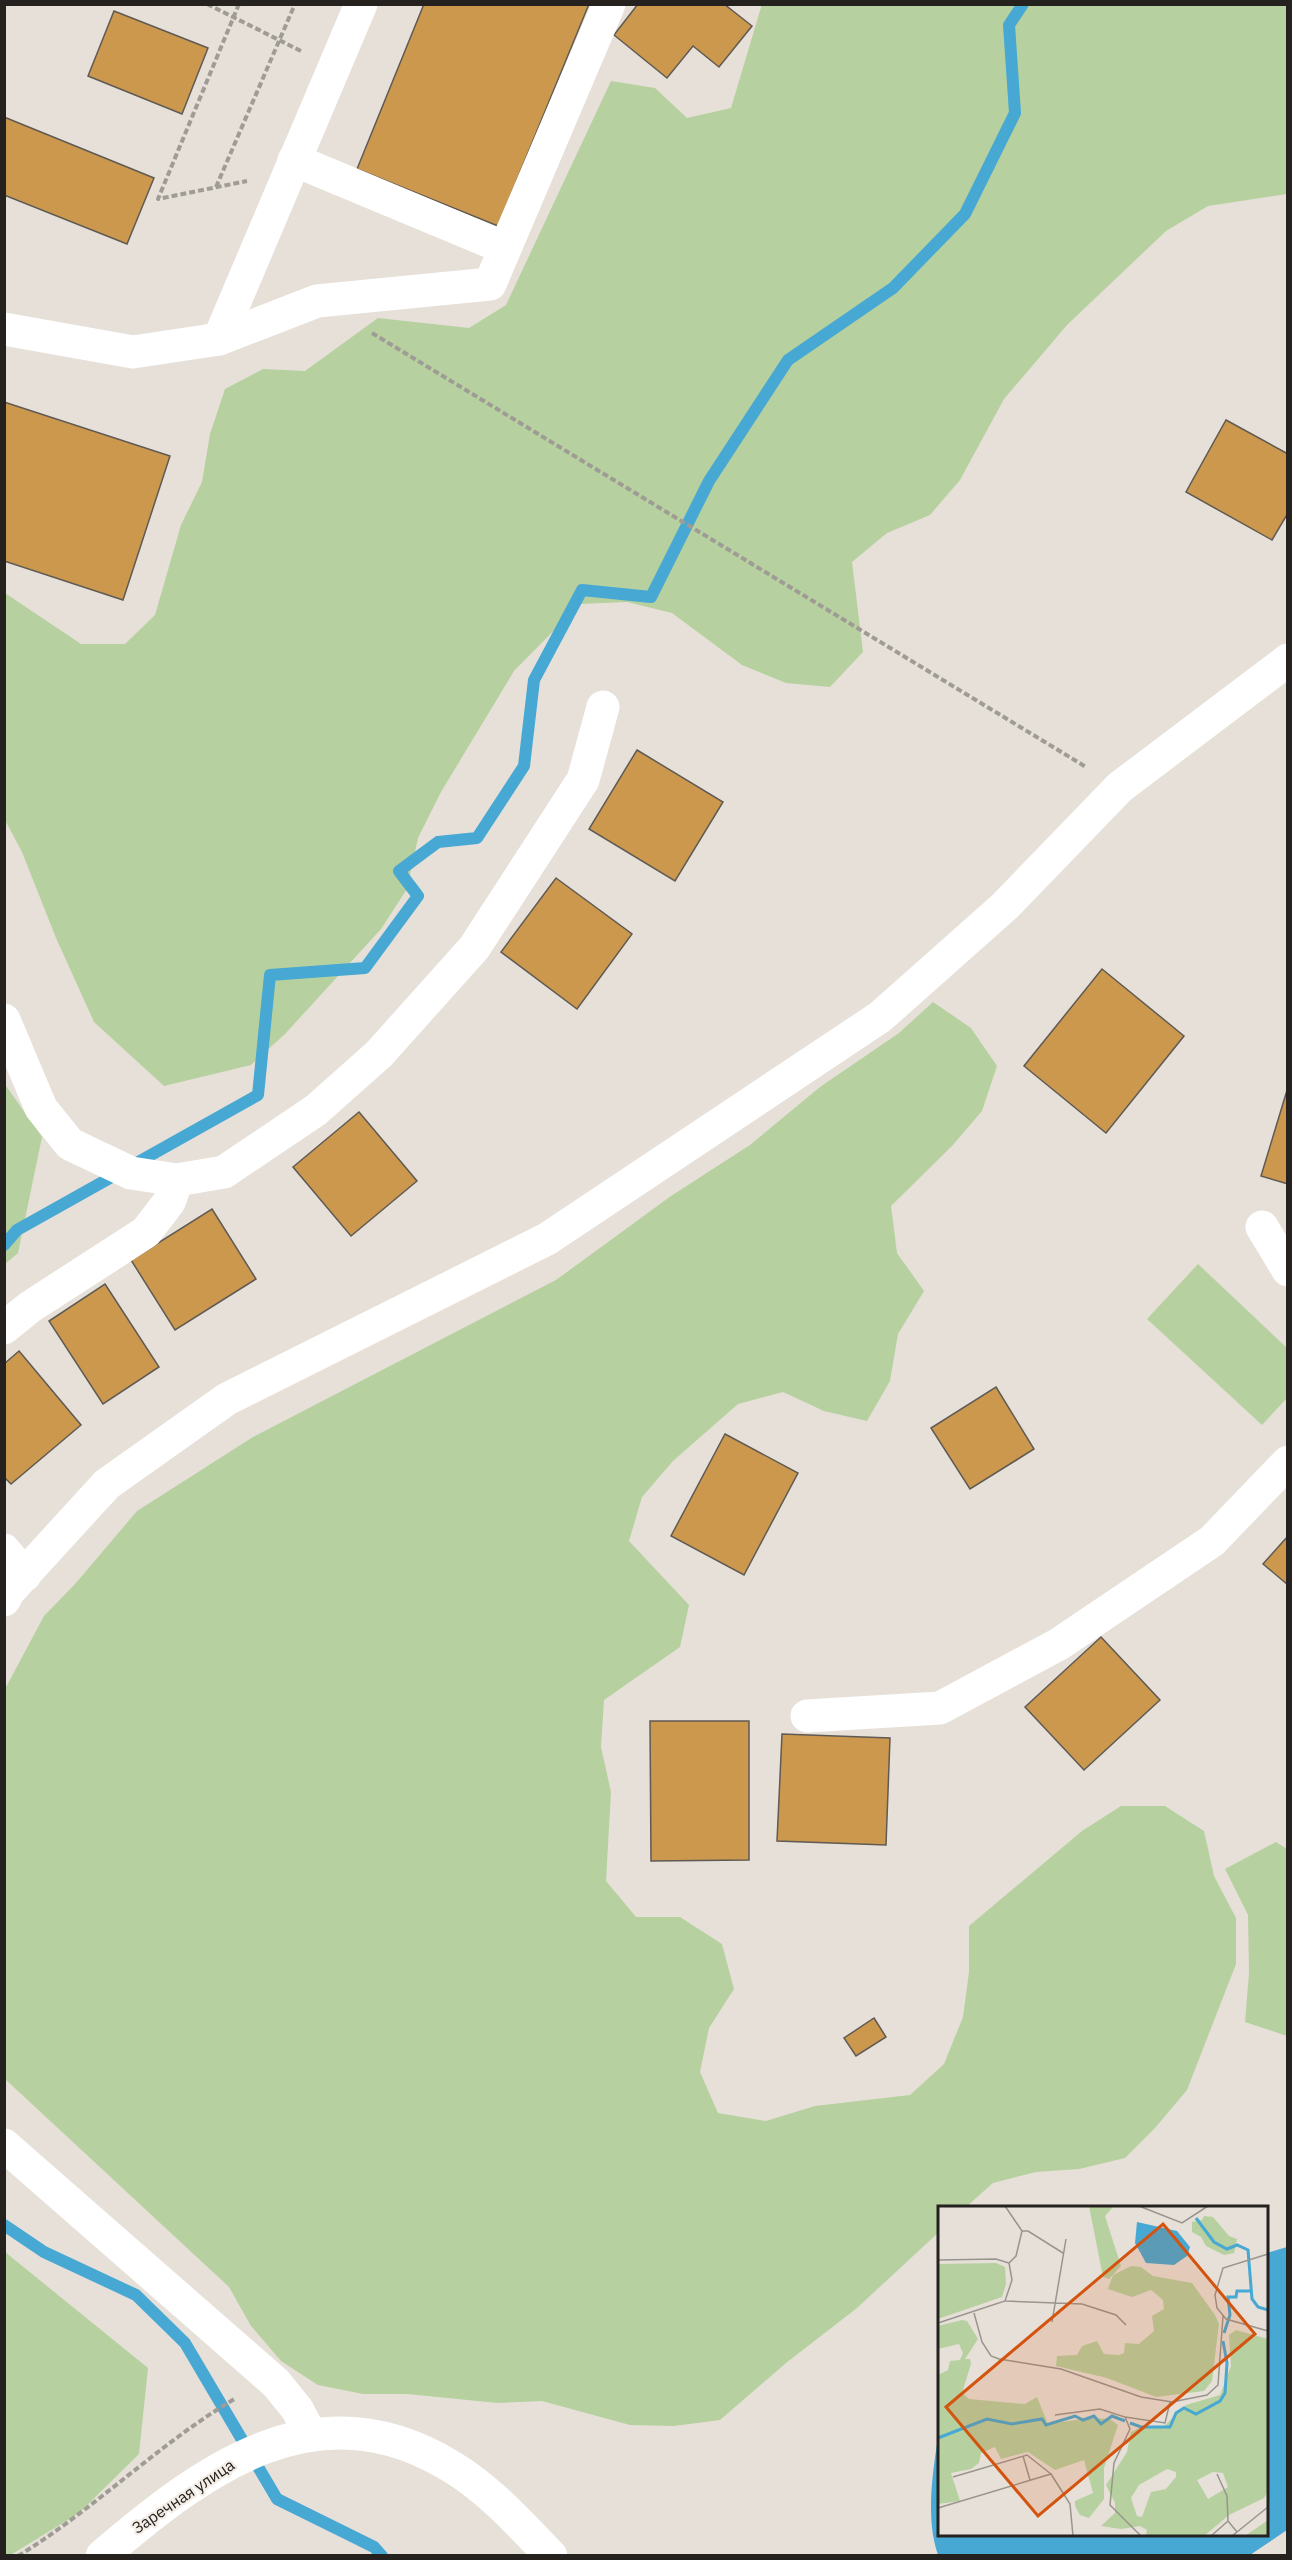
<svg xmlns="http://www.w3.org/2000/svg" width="1292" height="2560" font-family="'IBM Plex Sans',sans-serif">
	<rect width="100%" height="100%" fill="#e6e0d8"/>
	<g fill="#b6d19f">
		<polygon points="762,4 1287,5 1287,194 1208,206 1166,231 1067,325 1004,399 960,480 930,515 887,533 852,562 863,652 830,687 786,683 742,665 672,613 627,602 580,604 514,671 441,792 418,838 407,889 381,929 285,1034 251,1065 164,1086 94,1022 56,938 22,852 5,820 5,593 81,644 125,644 155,615 181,525 202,482 210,434 225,389 263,369 305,371 378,318 469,328 506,305 611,81 655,88 687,118 731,108"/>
		<polygon points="933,1002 971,1028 997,1066 982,1111 952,1146 891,1206 897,1253 924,1291 898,1334 890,1381 867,1421 824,1411 783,1392 738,1404 673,1461 642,1497 629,1541 689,1605 680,1647 604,1700 601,1747 611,1792 606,1881 636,1917 680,1917 722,1944 734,1989 709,2028 700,2072 718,2113 766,2121 815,2106 910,2095 944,2064 963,2017 969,1972 969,1926 1082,1831 1121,1806 1165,1806 1204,1831 1214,1876 1236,1918 1236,1964 1187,2090 1155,2128 1125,2158 1079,2169 1036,2172 993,2183 966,2207 940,2208 939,2232 857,2308 786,2363 720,2420 674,2426 630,2425 542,2401 498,2403 407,2394 363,2394 318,2385 281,2361 251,2326 229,2287 5,2079 5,1689 44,1616 76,1583 137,1511 253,1437 556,1280 671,1196 750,1145 820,1087 899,1033"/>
		<polygon points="4,1083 42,1137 18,1253 5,1264"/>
		<polygon points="1198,1264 1287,1348 1287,1398 1262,1425 1147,1319"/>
		<polygon points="1276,1842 1287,1849 1287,2036 1245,2022 1249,1973 1248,1915 1225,1869"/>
		<polygon points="5,2252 148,2368 139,2454 79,2513 9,2556 4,2555"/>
	</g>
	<path fill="#47a8d4" d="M1287,2247V2530L1250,2555H938C925,2518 933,2470 939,2431L940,2534H1266L1267,2253Z"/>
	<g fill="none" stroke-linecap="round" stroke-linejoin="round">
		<g stroke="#47a8d4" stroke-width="12">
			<polyline points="4,1245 17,1230 258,1095 270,975 365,968 418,896 399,871 438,842 477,838 524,766 534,680 582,590 651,597 709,481 788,360 893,288 965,214 1015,113 1009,25 1023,4"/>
			<polyline points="4,2225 44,2252 136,2295 185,2343 277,2499 374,2547 382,2556"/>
		</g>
	</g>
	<g fill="#cb984d" stroke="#5f5a54" stroke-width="1.5">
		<polygon points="424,4 589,4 498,226 357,169"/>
		<polygon points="638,4 724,4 752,26 719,67 693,46 667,78 614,35"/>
		<polygon points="114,11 208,48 182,114 88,76"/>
		<polygon points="4,117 154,178 127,244 4,195"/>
		<polygon points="4,402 170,456 123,600 4,561"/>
		<polygon points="1226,420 1288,454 1288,513 1272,540 1186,492"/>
		<polygon points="637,750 723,802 675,881 589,829"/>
		<polygon points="556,878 632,934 577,1009 501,952"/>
		<polygon points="1102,969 1184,1036 1106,1133 1024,1066"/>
		<polygon points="1288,1087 1288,1184 1261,1176"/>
		<polygon points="359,1112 417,1181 351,1236 293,1167"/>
		<polygon points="212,1209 256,1279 175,1330 131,1260"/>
		<polygon points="105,1284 159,1367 103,1404 49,1321"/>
		<polygon points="19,1351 81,1425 11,1484 4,1477 4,1364"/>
		<polygon points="996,1387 1034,1449 970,1489 931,1428"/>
		<polygon points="725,1434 798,1473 744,1575 671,1536"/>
		<polygon points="1288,1536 1288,1585 1263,1564"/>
		<polygon points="1101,1637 1160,1700 1084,1770 1025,1707"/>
		<polygon points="650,1721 749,1721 749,1860 651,1861"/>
		<polygon points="782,1734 890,1738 886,1845 777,1841"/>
		<polygon points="874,2018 886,2037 856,2056 844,2038"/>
	</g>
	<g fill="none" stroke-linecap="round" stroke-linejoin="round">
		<g stroke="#9f9b95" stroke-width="4" stroke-dasharray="6 3" stroke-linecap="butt">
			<polyline points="207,4 301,51"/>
			<polyline points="239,4 158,199 247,181"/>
			<polyline points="216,187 295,4"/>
			<polyline points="372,333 1086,767"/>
			<path d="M18,2556C95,2509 158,2444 236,2398"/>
		</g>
		<g stroke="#fff" stroke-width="33">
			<polyline points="294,160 505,248"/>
			<polyline points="4,329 133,352 219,339 361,4"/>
			<polyline points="219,339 317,301 490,284 609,4"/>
			<polyline points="4,1020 41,1108 70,1144 131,1173 177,1180 224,1172 316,1110 379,1054 474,948 583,780 603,707"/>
			<polyline points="1262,1227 1288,1270"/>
			<polyline points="4,1328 30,1307 146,1232 169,1202 177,1180"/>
			<polyline points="4,1550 25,1575"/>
			<polyline points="4,1600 9,1591 107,1484 227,1399 547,1239 880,1017 1005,906 1120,787 1288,660"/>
			<polyline points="807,1716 940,1708 1059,1644 1212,1541 1288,1462"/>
			<polyline points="4,2145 276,2383 297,2409 311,2435"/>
		</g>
		<path stroke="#fff" stroke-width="33" d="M102,2556C205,2468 317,2384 452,2467C490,2490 520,2524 551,2556"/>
	</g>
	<g text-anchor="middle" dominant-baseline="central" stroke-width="4.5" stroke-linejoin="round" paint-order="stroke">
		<g font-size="16" fill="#24211f" stroke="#f3ede6">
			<text transform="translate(183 2496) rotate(-34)">Заречная улица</text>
		</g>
	</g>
	<g transform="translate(938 2206)">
		<rect width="330" height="330" fill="#e6e0d8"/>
		<path d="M151,0H176L167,10L183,60L171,73L165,71ZM266,10L275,11L291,30L299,33L296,47L286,49L268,40L263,31L254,26V16L264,14ZM58,57L67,61L68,78L64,91L0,113V58ZM193,60L203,61L215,70L254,77L277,109L281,118L274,175L266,185L218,191L169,172L118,160L119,150L139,149L144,140L159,135L166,148L181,149L186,147L187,137L201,138L216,125L214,110L226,103L225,94L213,84L194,91L170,83L175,69ZM24,114L29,115L40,133L27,153H32L33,158L24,187L31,193L87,198L99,191L110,218L152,212L172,213L180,219L166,262V293L151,312L142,309L137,300V295L155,287L146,254L117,264L90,246L63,253L57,241L43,247L41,257L33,263L13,267L22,295L0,298V169L10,164L12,155L22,154L25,147L21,138L0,143V120ZM298,124L330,133V285L326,292L291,309L266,330H208L209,324L202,320L183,323L163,320L177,307V297L168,279L189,246L193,226L205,220L224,222L248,199L282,189L293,160L291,129ZM229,263L238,266V271L228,283L213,286L204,311L199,310L193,292L201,279ZM275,266L285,267L290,281L270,293L259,274ZM330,314V330H307Z" fill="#b6d19f" fill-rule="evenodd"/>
		<path d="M199,16L239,25L252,41L249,50L236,59L208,57L197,37Z" fill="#47a8d4"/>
		<path fill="none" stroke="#47a8d4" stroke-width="3" d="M258,12L276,36L289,43L299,39L310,44L314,93L320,101L330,104M286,127L292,109L290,91H298L299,85H312M192,217L203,221H232L238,207L246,202L258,208L282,195L287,187L289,157L285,135M0,232L49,213L74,218L104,213L108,219L137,210L145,214L156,210L163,218L174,210L187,215"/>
		<path fill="none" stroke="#98948e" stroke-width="1.5" d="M67,0L84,25M201,0L244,17L270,0M330,48L285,62L277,89L279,102L288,113L330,125M0,54L58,53L71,57L74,74L67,95L0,117M71,57L78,50L84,25H90L125,47M67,95L144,98L178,109L188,119M36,107L44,136L53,150L61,153L123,163L203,191L234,196L269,189L280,179L285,110M114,116L128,33M117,209L162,203L187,211L192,223L176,257L172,299L203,330M187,211L227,217L232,196M85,250L92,274M279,268L289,290L290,315L299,326M15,271L89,249L113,268M0,302L113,268L132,298L135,330M166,330H187M273,330L290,315M294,330L330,301"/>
		<path fill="#d4530e" fill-opacity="0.15" stroke="#d4530e" stroke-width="3" d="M225,18L317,128L100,310L8,201Z"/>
		<rect width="330" height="330" fill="none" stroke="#24211f" stroke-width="3"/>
	</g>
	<rect width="1292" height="2560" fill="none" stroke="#24211f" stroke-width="12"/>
</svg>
